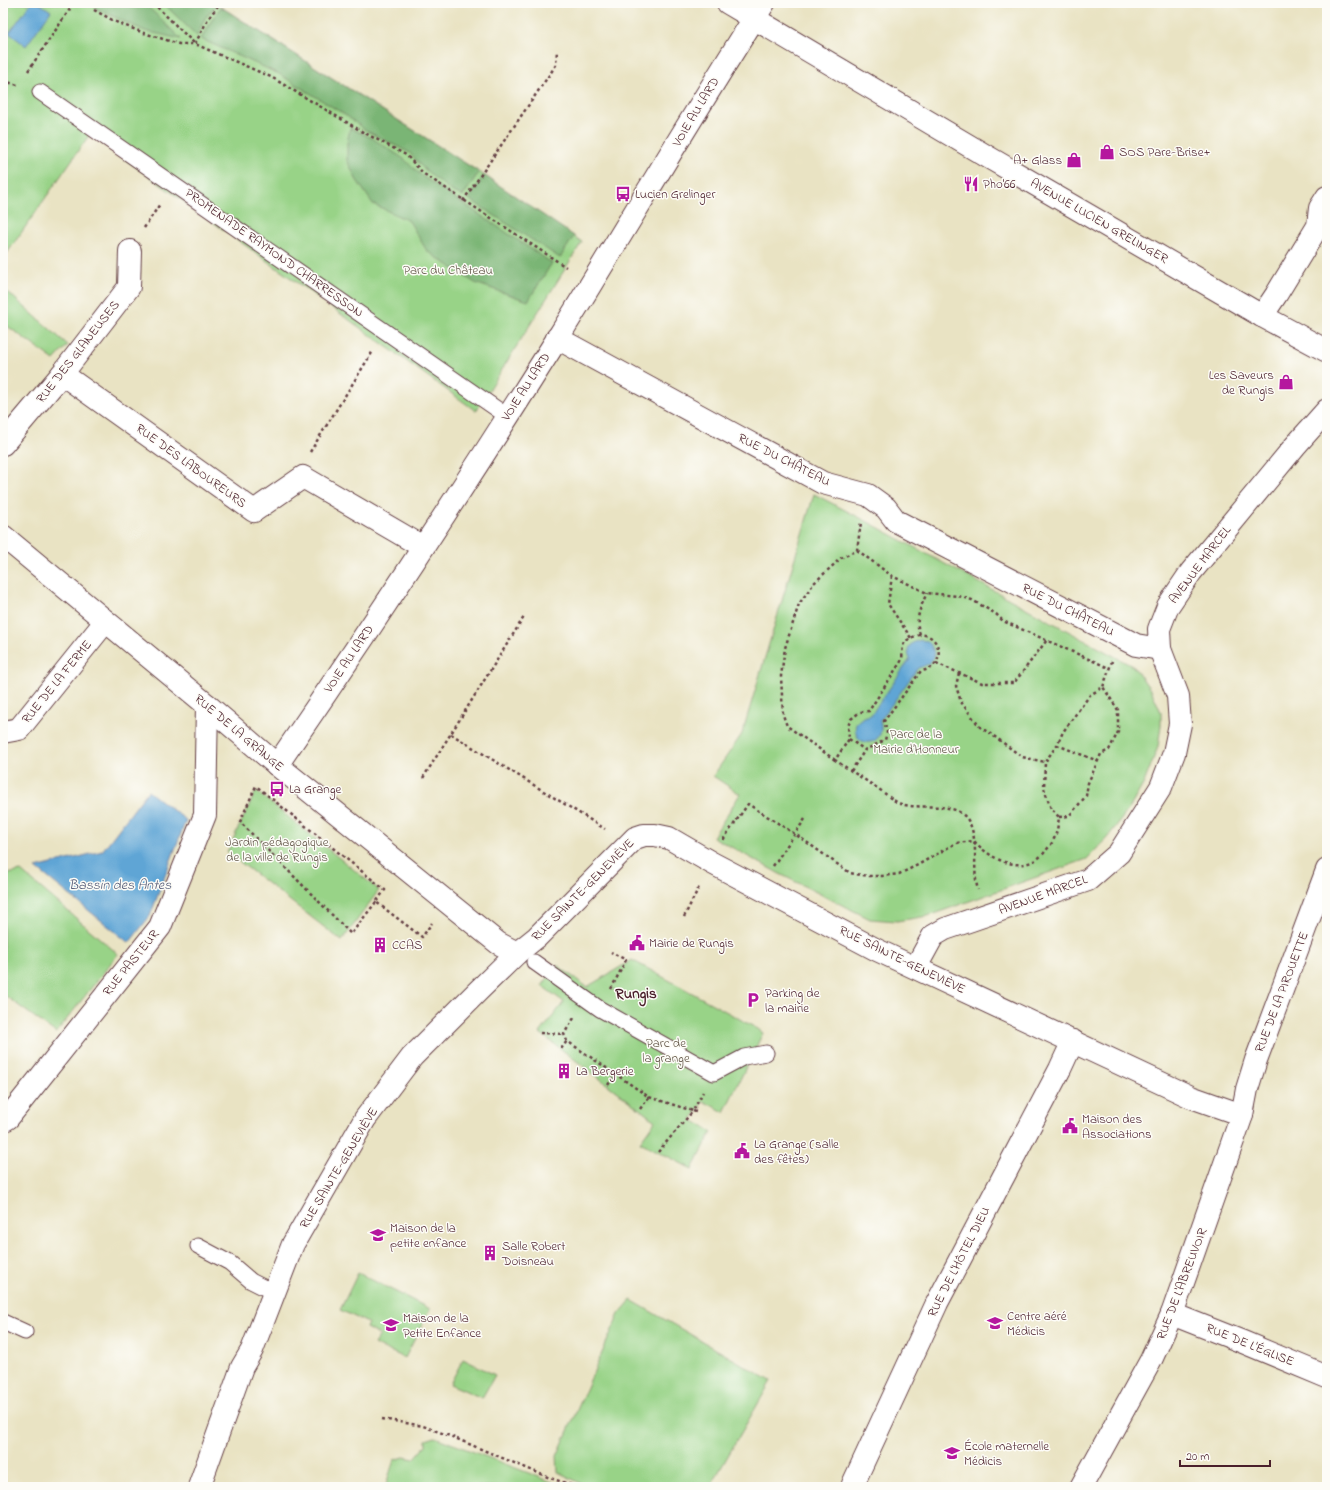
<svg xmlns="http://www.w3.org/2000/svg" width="1330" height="1490" font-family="'Indie Flower',sans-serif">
	<rect width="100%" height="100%" fill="#fdfcf7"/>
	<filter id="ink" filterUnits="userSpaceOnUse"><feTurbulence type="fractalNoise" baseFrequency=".025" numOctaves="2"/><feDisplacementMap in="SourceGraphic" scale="8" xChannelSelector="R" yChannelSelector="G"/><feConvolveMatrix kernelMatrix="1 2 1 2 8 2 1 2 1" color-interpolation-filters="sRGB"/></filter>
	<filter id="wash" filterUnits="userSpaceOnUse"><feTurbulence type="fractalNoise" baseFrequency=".012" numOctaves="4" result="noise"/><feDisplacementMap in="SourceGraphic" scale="16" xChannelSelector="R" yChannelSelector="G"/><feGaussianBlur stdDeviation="0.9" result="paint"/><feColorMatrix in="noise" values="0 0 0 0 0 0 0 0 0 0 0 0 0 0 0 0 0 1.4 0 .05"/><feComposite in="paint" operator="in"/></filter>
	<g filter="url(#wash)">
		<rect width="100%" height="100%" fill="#e9e3c3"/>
		<g fill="#98d387" stroke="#717959">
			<polygon points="3,3 215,3 479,172 582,242 476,411 90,134 3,259"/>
			<polygon points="3,288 68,345 54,360 3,323"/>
			<polygon points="814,494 870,523 1134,667 1152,692 1161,712 1161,725 1158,747 1144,783 1129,809 1108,837 1087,859 928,916 897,921 870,919 778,873 713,837 740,794 713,776 742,734"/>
			<polygon points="256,791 379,890 342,941 227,852"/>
			<polygon points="21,871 118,954 56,1033 3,994 3,875"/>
			<polygon points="632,960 758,1029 763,1033 724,1112 703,1101 692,1120 712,1132 692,1169 640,1142 655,1121 540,1033 564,1002 542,986 557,965 587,987"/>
			<polygon points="358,1273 430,1309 405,1358 374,1344 380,1335 366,1328 368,1323 340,1310"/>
			<polygon points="631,1300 771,1381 710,1487 588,1487 558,1472 557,1456 619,1314"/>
			<polygon points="463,1359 495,1375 482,1398 450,1384"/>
			<polygon points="435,1437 565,1487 385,1487 394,1460 404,1457 414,1459 426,1445 426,1440"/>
		</g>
		<g fill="#7ab574" stroke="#626a50">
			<polygon points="97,3 144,3 181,39 145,31 95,8"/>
			<polygon points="163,3 215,3 217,4 205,18 197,36"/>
			<polygon points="221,7 479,172 463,196 453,192 436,179 421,166 410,153 365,130 347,116 279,74 201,39 213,18"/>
			<polygon points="350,128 372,138 404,159 422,176 552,263 528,301 475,283 427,251 409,221 373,204 356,179 347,160 347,143"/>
			<polygon points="484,175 574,236 560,258 469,199"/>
		</g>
		<g fill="#5fa5d5" stroke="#546280">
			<polygon points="31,3 39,3 51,11 26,46 9,33"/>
			<path d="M921,640L928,641C939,655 934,664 918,668L880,721C888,748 850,750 856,723L863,717L871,715L910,659C905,648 910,642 921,640Z"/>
			<polygon points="148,791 186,820 150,916 129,943 36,868 102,851"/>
		</g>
	</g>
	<g filter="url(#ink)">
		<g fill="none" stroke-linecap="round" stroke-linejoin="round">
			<defs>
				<g id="lane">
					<polyline points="40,92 507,416"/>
					<polyline points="534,962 600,1009 714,1073 744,1057 766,1053"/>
					<polyline points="198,1246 230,1263 251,1281 275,1293"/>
					<polyline points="3,1322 25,1332"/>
				</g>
				<g id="street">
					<polyline points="728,3 988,157 1262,316 1327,351"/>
					<polyline points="1262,316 1276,295 1318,226 1320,208 1327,197"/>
					<polyline points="557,338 823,483 868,495 886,508 896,521 1136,645 1160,649"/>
					<polyline points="62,374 254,511 303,477 423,547"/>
					<polyline points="3,444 62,374 129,287 130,251"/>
					<polyline points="3,536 207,705 277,765 498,943 517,953"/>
					<polyline points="3,732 19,729 105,622"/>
					<path d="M277,765C374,624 468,481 559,336C628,225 694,112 764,3"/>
					<polyline points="916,967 933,936 945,929 1088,880 1119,853 1161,787 1174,753 1180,724 1178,696 1160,649 1159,629 1168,606 1191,572 1295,446 1327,410"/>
					<polyline points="3,1121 8,1118 160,927 205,815 207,705"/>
					<polyline points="199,1487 242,1367 252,1350 293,1244 365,1119 412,1057 479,990 517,953 537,937 635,838 644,835 655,835 669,838 712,863 877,950 1191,1097 1242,1115"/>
					<polyline points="853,1487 853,1484 937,1303 1060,1069 1073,1041"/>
					<polyline points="1081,1487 1151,1360 1172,1314"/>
				</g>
				<polyline id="secondary" points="1327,870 1256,1060 1247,1089 1242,1115 1172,1314 1243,1342 1327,1377"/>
			</defs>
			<use href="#lane" stroke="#623c42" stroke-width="17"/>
			<use href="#street" stroke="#623c42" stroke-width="24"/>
			<use href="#secondary" stroke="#623c42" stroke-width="24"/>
			<g stroke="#623c42" stroke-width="2.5" stroke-dasharray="3 3" stroke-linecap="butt">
				<polyline points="153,3 195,44 271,77 363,132 406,155 424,174 566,267"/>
				<polyline points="94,10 118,23 144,33 179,44 195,44 208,19 220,3"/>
				<polyline points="28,71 74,3"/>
				<polyline points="3,81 18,85"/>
				<polyline points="463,201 556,65 557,50"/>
				<polyline points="144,228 160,204"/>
				<polyline points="310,452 373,351"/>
				<polyline points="857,550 892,576 927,593 958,596 972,600 996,614 1003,621 1109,668"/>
				<polyline points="892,576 888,604 911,638"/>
				<path d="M920,634C914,620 921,606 927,593"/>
				<polyline points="936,663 982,683 1014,683 1047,640"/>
				<polyline points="959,673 956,686 961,702 980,727 998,739 1022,757 1045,762"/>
				<polyline points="451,734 605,829"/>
				<polyline points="849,739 865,750"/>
				<polyline points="1057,745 1098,761"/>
				<polyline points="835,760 787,726 783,715 781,676 785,648 799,604 814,583 841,558 857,550 861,522"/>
				<path d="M851,771L865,750L885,740L887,732L884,721L921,671C949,667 940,632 920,635C916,635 909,639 906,641C901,646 903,653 902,659C901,663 896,668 894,672C886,685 877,698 869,711L860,712L851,719L848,726L849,739L835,760C851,771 867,781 883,792C888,796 895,802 901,804C922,811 958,798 970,824C979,845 972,869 978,890"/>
				<polyline points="423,778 524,617"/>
				<polyline points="1059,817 1069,816 1086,796 1088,783 1101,754 1109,750 1118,732 1118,710 1103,687"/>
				<path d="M723,840L748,804L795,834L850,873L868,876H882L899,874L918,865L956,843L974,841C991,860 1023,876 1044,853C1047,849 1051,845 1053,841C1057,833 1058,825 1059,817L1051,809L1044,788L1045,762L1057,745L1063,732L1078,711L1090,695L1103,687L1112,661"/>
				<polyline points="773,866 805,819"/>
				<polyline points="376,902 351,934 240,822 256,786 385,890 376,902 422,937 432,923"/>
				<polyline points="684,917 699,887"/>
				<polyline points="611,989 626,960 611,952"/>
				<polyline points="574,1018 564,1034 567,1041 649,1097 693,1111 703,1092"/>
				<polyline points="540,1033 564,1034"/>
				<polyline points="561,1049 567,1041"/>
				<polyline points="608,1085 615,1074"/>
				<polyline points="640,1109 649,1097"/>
				<polyline points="658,1152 693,1111 696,1112"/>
				<polyline points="382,1419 423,1426 450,1436 550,1478 578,1487"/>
			</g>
			<use href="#lane" stroke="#fff" stroke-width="15"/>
			<use href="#street" stroke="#fff" stroke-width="22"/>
			<use href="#secondary" stroke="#fff" stroke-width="22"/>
		</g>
	</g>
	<defs>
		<symbol id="shop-bare" viewBox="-9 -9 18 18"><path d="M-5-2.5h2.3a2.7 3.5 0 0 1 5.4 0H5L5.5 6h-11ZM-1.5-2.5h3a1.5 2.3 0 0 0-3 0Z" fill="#b5179e" stroke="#fdfcf7" stroke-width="2.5" paint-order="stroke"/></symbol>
		<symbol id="restaurant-bare" viewBox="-9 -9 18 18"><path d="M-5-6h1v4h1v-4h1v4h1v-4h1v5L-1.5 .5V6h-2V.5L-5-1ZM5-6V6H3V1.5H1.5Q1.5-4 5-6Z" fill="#b5179e" stroke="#fdfcf7" stroke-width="2.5" paint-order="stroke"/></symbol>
		<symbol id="bus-bare" viewBox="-9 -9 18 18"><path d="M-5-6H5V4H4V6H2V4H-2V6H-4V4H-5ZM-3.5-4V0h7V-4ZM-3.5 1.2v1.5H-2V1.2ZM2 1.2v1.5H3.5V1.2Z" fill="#b5179e" stroke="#fdfcf7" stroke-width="2.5" paint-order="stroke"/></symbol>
		<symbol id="civic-bare" viewBox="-9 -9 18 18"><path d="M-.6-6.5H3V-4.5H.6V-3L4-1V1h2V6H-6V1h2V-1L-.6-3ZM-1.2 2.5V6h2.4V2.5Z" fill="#b5179e" stroke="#fdfcf7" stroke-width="2.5" paint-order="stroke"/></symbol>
		<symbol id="building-bare" viewBox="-9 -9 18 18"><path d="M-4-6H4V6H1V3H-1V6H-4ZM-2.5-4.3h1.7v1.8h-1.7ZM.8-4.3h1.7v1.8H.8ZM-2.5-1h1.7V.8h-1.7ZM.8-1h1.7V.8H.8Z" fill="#b5179e" stroke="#fdfcf7" stroke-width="2.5" paint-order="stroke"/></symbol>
		<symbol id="parking-bare" viewBox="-9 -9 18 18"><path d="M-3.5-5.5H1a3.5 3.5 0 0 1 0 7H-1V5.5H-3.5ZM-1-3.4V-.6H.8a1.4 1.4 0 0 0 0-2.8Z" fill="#b5179e" stroke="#fdfcf7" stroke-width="2.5" paint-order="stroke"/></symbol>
		<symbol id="school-bare" viewBox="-9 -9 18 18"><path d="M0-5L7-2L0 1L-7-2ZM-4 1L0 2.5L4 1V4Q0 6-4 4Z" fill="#b5179e" stroke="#fdfcf7" stroke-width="2.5" paint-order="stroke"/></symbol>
	</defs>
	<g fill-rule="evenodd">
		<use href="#shop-bare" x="1096" y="141" width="22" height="22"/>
		<use href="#shop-bare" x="1063" y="149" width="22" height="22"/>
		<use href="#restaurant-bare" x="960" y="173" width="22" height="22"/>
		<use href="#bus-bare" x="612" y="183" width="22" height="22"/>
		<use href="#shop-bare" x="1275" y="371" width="22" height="22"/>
		<use href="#bus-bare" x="266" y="778" width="22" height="22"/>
		<use href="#civic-bare" x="626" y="932" width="22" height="22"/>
		<use href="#building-bare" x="369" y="934" width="22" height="22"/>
		<use href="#parking-bare" x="742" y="989" width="22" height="22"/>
		<use href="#building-bare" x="553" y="1060" width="22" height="22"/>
		<use href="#civic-bare" x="1059" y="1115" width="22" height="22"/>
		<use href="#civic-bare" x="731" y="1140" width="22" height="22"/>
		<use href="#school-bare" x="367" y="1224" width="22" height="22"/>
		<use href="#building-bare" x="479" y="1242" width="22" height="22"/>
		<use href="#school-bare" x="984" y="1312" width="22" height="22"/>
		<use href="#school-bare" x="380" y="1314" width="22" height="22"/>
		<use href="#school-bare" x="941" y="1442" width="22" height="22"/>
	</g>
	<g text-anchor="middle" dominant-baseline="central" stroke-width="3" stroke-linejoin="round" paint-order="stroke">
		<g font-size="13" fill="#4a1f2b" stroke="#fdfcf7">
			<text transform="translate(696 112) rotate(-59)">VOIE AU LARD</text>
			<text transform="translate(1099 221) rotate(30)">AVENUE LUCIEN GRELINGER</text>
			<text transform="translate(274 253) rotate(35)">PROMENADE RAYMOND CHARRESSON</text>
			<text transform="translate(78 352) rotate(-52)">RUE DES GLANEUSES</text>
			<text transform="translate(526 387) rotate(-57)">VOIE AU LARD</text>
			<text transform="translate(784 460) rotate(27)">RUE DU CHÂTEAU</text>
			<text transform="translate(191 466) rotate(36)">RUE DES LABOUREURS</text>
			<text transform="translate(1200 565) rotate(-53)">AVENUE MARCEL</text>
			<text transform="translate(1068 610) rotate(27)">RUE DU CHÂTEAU</text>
			<text transform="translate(349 659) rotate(-56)">VOIE AU LARD</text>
			<text transform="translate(57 682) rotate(-51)">RUE DE LA FERME</text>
			<text transform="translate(239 733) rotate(40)">RUE DE LA GRANGE</text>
			<text transform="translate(583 890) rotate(-45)">RUE SAINTE-GENEVIÈVE</text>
			<text transform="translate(1043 895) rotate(-20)">AVENUE MARCEL</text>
			<text transform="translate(902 960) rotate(26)">RUE SAINTE-GENEVIÈVE</text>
			<text transform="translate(131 963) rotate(-51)">RUE PASTEUR</text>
			<text transform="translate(1282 992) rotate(-69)">RUE DE LA PIROUETTE</text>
			<text transform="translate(339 1168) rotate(-59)">RUE SAINTE-GENEVIÈVE</text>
			<text transform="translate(959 1262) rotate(-63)">RUE DE L'HÔTEL DIEU</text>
			<text transform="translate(1182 1284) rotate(-69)">RUE DE L'ABREUVOIR</text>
			<text transform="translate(1250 1345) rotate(22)">RUE DE L'ÉGLISE</text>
		</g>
		<g font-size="13" fill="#4a1f2b" stroke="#fdfcf7" text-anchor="start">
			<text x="1119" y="152">SOS Pare-Brise+</text>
			<text x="1062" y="160" text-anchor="end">A+ Glass</text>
			<text x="983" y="184">Pho'66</text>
			<text x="635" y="194">Lucien Grelinger</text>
			<text x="1274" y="375" text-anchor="end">Les Saveurs<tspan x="1274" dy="15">de Rungis</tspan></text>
			<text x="289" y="789">La Grange</text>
			<text x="649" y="943">Mairie de Rungis</text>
			<text x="392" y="945">CCAS</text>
			<text x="765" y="993">Parking de<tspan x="765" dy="15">la mairie</tspan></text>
			<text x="576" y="1071">La Bergerie</text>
			<text x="1082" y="1119">Maison des<tspan x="1082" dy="15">Associations</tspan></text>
			<text x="754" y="1144">La Grange (salle<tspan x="754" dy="15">des fêtes)</tspan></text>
			<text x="390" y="1228">Maison de la<tspan x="390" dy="15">petite enfance</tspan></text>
			<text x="502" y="1246">Salle Robert<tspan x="502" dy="15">Doisneau</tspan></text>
			<text x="1007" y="1316">Centre aéré<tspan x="1007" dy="15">Médicis</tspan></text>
			<text x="403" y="1318">Maison de la<tspan x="403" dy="15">Petite Enfance</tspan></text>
			<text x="964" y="1446">École maternelle<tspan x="964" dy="15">Médicis</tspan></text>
		</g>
		<g font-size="13" fill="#615547" stroke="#fdfcf7">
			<text x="448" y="270">Parc du Château</text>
			<text x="916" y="734">Parc de la<tspan x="916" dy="15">Mairie d’Honneur</tspan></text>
			<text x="277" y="842">Jardin pédagogique<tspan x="277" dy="15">de la ville de Rungis</tspan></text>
			<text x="666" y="1043">Parc de<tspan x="666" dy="15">la grange</tspan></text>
		</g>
		<g font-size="14" font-style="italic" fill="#535b77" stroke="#fdfcf7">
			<text x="120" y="885">Bassin des Antes</text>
		</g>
		<g font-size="15" font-weight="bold" fill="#4a1f2b" stroke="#fdfcf7">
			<text x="636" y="994">Rungis</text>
		</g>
	</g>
	<rect width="1330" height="1490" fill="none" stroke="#fdfcf7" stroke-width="16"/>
	<path d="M1180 1460v6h90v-6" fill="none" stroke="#4a1f2b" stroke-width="2"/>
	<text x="1186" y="1460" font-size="12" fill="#4a1f2b" stroke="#fdfcf7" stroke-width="3" paint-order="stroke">20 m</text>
</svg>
